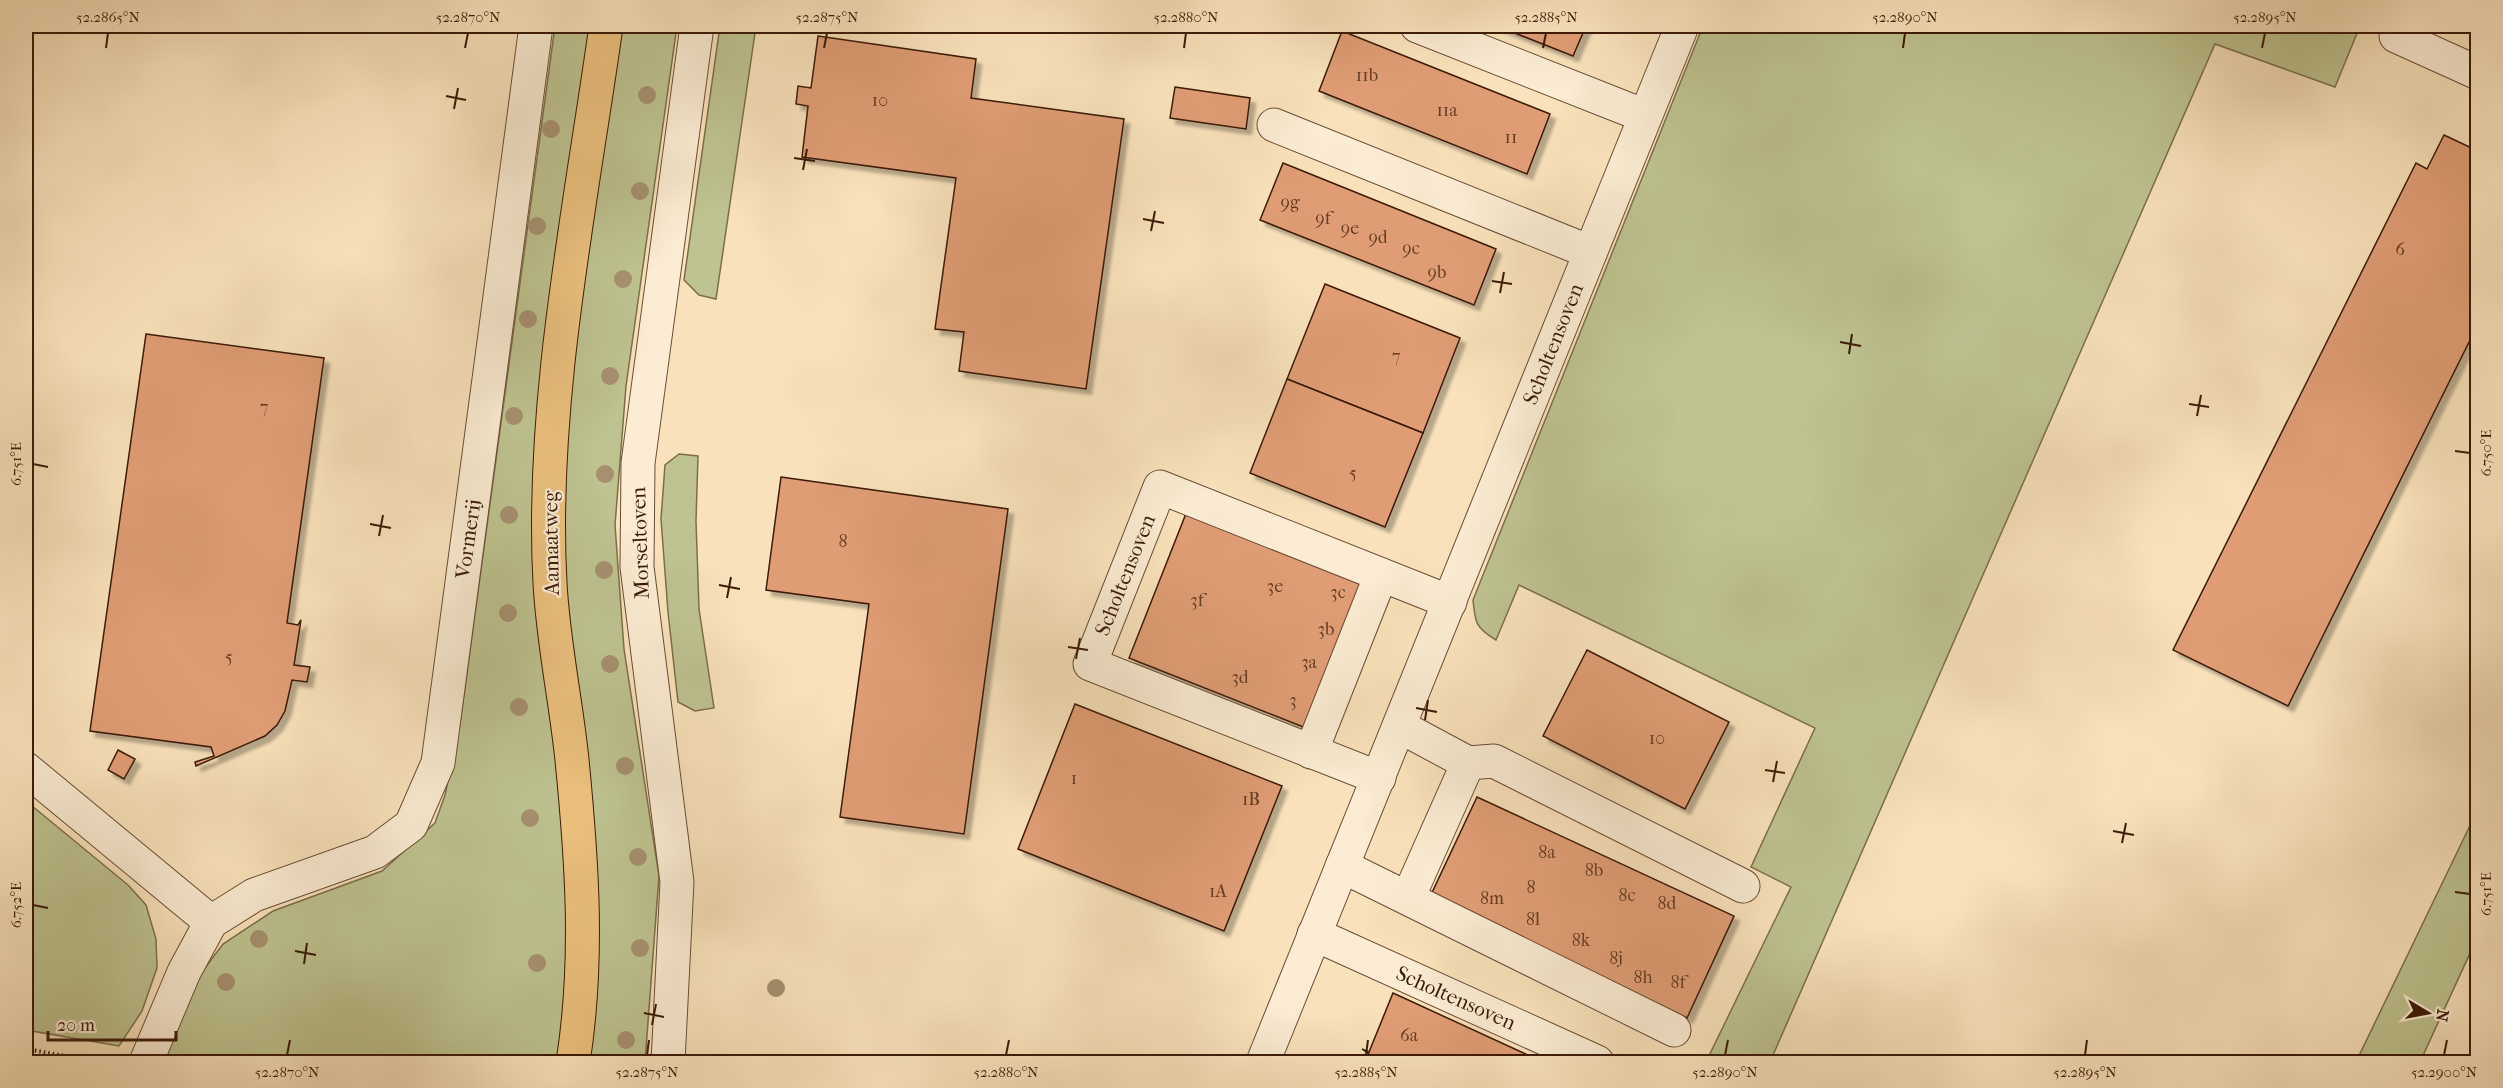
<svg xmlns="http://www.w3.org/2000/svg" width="2503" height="1088" font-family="'IM FELL French Canon',serif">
	<defs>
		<filter id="shadow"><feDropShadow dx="5.5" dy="5.5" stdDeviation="1.5" flood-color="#0004"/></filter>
	</defs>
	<rect width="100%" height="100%" fill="#f9e2bb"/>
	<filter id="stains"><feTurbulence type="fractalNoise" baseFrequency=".00333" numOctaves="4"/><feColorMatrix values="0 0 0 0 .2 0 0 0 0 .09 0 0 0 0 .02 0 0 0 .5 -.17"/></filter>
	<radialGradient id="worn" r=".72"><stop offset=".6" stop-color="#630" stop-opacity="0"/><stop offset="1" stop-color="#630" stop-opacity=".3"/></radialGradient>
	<g fill="#bec390" stroke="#7c6e4c" stroke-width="1.5">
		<polygon points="555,26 677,26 626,386 615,525 624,649 659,876 645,1062 164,1062 192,985 223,944 273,911 382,871 435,823 445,795 460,724"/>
		<polygon points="720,26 756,26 716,299 699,295 684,280"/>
		<path d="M1703,26H2360L2335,87L2215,44L1770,1062H1706L1791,887L1751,867L1815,728L1519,585L1496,640C1476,628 1475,623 1473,600Z"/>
		<polygon points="679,454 698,456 696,521 699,609 714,708 695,711 678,702 668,612 661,519 665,465"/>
		<polygon points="26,801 128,885 146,905 156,939 157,968 142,1011 119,1046 26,1030"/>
		<polygon points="2477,811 2477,938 2420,1062 2356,1062"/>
	</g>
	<g fill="#e09d75" stroke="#3b1a08" stroke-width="1.5" filter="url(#shadow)">
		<polygon points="1497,26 1586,26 1573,56"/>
		<polygon points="1342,31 1550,114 1527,174 1319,91"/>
		<polygon points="818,36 976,59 971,98 1124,119 1086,389 959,371 964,332 935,329 956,178 802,157 808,106 796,104 798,86 811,88"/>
		<polygon points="1175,87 1250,98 1246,129 1170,118"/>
		<polygon points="2444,135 2478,151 2478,324 2288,706 2173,650 2416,163 2427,169"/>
		<polygon points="1283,163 1496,249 1474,305 1260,220"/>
		<polygon points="1325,284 1460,338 1423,433 1287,379"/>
		<polygon points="146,334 324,358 287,623 298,625 301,620 294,665 310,667 307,682 292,680 285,711 277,725 265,736 196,766 195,762 214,756 211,747 90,731"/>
		<polygon points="1287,379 1423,433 1385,527 1250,473"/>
		<polygon points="781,477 1008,509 964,834 840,817 869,604 766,590"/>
		<polygon points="1187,511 1364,582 1306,728 1129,658"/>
		<polygon points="1587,650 1729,722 1685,809 1543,736"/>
		<polygon points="1075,704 1282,786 1224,931 1018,849"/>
		<polygon points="118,750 135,759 124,779 108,770"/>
		<polygon points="1477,797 1734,916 1687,1018 1429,899"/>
		<polygon points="1393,993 1543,1062 1365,1062 1369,1054 1362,1049 1369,1052"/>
	</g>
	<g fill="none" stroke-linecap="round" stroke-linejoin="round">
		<defs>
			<g id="minor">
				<polyline points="1417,26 1645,116"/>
				<polyline points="2396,36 2478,73"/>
				<polyline points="1274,125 1590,252"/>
				<polyline points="1399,726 1468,763 1494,761 1743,886"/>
				<polyline points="1311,752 1381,575"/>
				<polyline points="26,769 211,922 254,895 375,852 411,825 438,763 536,26"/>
				<polyline points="1379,778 1090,664 1160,487 1450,602"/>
				<polyline points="1342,866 1674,1030"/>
				<polyline points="1408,898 1468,763"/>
				<polyline points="1314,934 1597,1062"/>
				<polyline points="146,1062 184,972 211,922"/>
				<polyline points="668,1062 677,882 637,567 638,463 697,26"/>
				<polyline points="1263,1062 1682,26"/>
			</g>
			<path id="major" d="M573,1062C589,961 582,861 572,760C566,701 553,642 550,583C540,402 581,205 606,26"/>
		</defs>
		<use href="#minor" stroke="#6a4c35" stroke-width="35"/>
		<use href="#major" stroke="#3b1a08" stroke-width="35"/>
		<polyline stroke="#3b1a08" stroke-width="4" stroke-dasharray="1.5 3" stroke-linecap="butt" points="26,1049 100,1062"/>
		<use href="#minor" stroke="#fbecd3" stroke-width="33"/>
		<use href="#major" stroke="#ecc17e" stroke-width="33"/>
	</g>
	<g fill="#a6906f">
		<circle cx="647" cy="95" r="9"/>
		<circle cx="551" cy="129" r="9"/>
		<circle cx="640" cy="191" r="9"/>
		<circle cx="537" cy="226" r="9"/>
		<circle cx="623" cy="279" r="9"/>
		<circle cx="528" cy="319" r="9"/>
		<circle cx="610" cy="376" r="9"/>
		<circle cx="514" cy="416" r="9"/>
		<circle cx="605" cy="474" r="9"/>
		<circle cx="509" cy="515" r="9"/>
		<circle cx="604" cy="570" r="9"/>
		<circle cx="508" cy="613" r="9"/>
		<circle cx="610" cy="664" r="9"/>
		<circle cx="519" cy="707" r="9"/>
		<circle cx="625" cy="766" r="9"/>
		<circle cx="530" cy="818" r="9"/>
		<circle cx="638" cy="857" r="9"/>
		<circle cx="259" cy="939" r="9"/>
		<circle cx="640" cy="948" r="9"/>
		<circle cx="537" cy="963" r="9"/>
		<circle cx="226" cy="982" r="9"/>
		<circle cx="776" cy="988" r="9"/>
		<circle cx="626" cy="1040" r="9"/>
	</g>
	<path fill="none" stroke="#3b1a08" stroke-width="2" d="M106,48L108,33M465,48L468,33M824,48L827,33M1184,48L1186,33M1543,48L1546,33M1903,48L1905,33M2262,48L2265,33M446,96L466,100M454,109L458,88M794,158L815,161M803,170L807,149M1143,219L1164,223M1151,231L1155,211M1492,281L1512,284M1500,293L1504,272M1840,342L1861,346M1849,354L1852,334M2189,404L2209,407M2197,416L2201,395M2455,451L2470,453M33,464L48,467M370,524L391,528M379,536L383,515M719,585L740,589M727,598L731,577M1068,647L1088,650M1076,659L1080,638M1416,708L1437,712M1425,720L1428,700M1765,770L1785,773M1773,782L1777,761M2113,831L2134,835M2122,843L2126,823M2455,892L2470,894M33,905L48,908M295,951L316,955M304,964L307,943M644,1013L664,1017M652,1025L656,1004M287,1055L290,1040M647,1055L649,1040M1006,1055L1009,1040M1366,1055L1368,1040M1725,1055L1728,1040M2085,1055L2087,1040M2444,1055L2447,1040"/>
	<g text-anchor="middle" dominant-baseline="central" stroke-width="4.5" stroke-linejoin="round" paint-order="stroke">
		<g font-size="18" fill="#643b23">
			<text x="1367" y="75">11b</text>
			<text x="880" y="100">10</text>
			<text x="1447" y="110">11a</text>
			<text x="1511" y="137">11</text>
			<text x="1290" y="202">9g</text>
			<text x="1323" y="218">9f</text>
			<text x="1350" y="228">9e</text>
			<text x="1378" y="237">9d</text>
			<text x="1411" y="248">9c</text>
			<text x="2400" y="249">6</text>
			<text x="1437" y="272">9b</text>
			<text x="1396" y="356">7</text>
			<text x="264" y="407">7</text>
			<text x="1353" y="473">5</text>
			<text x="843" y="541">8</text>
			<text x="1275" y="586">3e</text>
			<text x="1338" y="592">3c</text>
			<text x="1197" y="600">3f</text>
			<text x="1326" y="629">3b</text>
			<text x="229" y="657">5</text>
			<text x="1309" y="662">3a</text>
			<text x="1240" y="677">3d</text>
			<text x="1293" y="700">3</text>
			<text x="1657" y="738">10</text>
			<text x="1074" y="778">1</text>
			<text x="1251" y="799">1B</text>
			<text x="1547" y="852">8a</text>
			<text x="1594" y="870">8b</text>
			<text x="1531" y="887">8</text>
			<text x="1218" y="891">1A</text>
			<text x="1627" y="895">8c</text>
			<text x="1492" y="898">8m</text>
			<text x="1667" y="903">8d</text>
			<text x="1533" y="919">8l</text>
			<text x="1581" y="940">8k</text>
			<text x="1616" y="958">8j</text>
			<text x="1643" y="977">8h</text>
			<text x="1678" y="982">8f</text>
			<text x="1409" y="1035">6a</text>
		</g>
		<g font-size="21" fill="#3b1a08" stroke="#fbecd3">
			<text transform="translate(1553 344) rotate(-68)">Scholtensoven</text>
			<text transform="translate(468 539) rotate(-82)">Vormerij</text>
			<text transform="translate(551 543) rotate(-91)">Aamaatweg</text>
			<text transform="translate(640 543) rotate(-92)">Morseltoven</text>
			<text transform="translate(1125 575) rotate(-68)">Scholtensoven</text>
			<text transform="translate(1456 998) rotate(24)">Scholtensoven</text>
		</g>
	</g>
	<rect width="2503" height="1088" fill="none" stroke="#f9e2bb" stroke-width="66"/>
	<g transform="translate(2428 1013) rotate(100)" stroke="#fbecd3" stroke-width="4.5" paint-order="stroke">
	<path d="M0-4.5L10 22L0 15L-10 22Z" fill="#3b1a08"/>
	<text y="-9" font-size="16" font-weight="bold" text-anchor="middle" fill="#3b1a08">N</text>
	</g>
	<path d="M48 1031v9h128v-9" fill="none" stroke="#3b1a08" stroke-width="3"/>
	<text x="57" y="1031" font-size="18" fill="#3b1a08" stroke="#fbecd3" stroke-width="4.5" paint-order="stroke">20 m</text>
	<rect x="33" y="33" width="2437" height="1022" fill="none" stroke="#3b1a08" stroke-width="2"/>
	<g font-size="15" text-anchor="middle" fill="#3b1a08">
		<text x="108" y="22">52.2865°N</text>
		<text x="468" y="22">52.2870°N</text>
		<text x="827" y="22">52.2875°N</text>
		<text x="1186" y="22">52.2880°N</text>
		<text x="1546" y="22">52.2885°N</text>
		<text x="1905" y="22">52.2890°N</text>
		<text x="2265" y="22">52.2895°N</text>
		<text transform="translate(2486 453) rotate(-90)" y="5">6.750°E</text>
		<text transform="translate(16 464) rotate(-90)" y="5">6.751°E</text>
		<text transform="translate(2486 894) rotate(-90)" y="5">6.751°E</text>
		<text transform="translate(16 905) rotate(-90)" y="5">6.752°E</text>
		<text x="287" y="1077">52.2870°N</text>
		<text x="647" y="1077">52.2875°N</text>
		<text x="1006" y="1077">52.2880°N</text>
		<text x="1366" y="1077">52.2885°N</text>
		<text x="1725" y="1077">52.2890°N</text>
		<text x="2085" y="1077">52.2895°N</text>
		<text x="2444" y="1077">52.2900°N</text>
	</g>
	<rect width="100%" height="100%" filter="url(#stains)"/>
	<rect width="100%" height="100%" fill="url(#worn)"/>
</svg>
